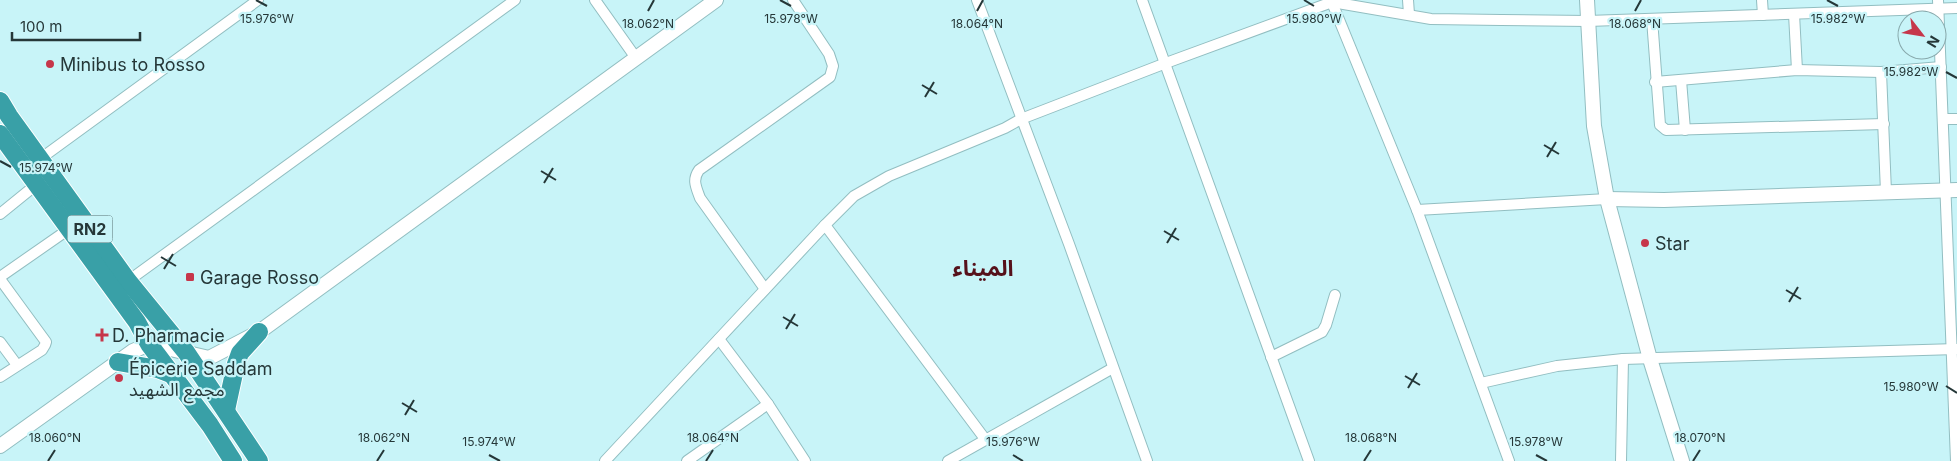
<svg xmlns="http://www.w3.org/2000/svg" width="1957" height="461" font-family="Inter,'Noto Sans Arabic',sans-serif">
	<rect width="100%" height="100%" fill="#c8f4f8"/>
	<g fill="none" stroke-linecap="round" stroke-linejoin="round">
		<defs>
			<g id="street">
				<polyline points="595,0 636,58"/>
				<polyline points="977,0 1069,244 1147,461"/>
				<polyline points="1142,0 1309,461"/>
				<polyline points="1331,0 1417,210 1509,461"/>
				<polyline points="1408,0 1409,14"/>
				<polyline points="1762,0 1763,15"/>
				<polyline points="1938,0 1956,461"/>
				<polyline points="1794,14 1797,70"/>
				<polyline points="1652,19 1660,125 1666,130 1884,124"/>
				<polyline points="1881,72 1886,192"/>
				<polyline points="1681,80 1685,130"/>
				<polyline points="1655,82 1797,70 1881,72 1941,67"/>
				<polyline points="1943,119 1957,119"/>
				<polyline points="40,159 258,0"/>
				<polyline points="1417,210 1607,199"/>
				<polyline points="0,214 37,184"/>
				<polyline points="825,225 985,439"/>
				<polyline points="0,277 69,229"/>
				<polyline points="0,279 46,342 45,345 42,350 0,377"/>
				<polyline points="128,281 515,0"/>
				<path d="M765,289L700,198C696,187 692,180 699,170L830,77L833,66L829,54L793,0"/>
				<polyline points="719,339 768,404 805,461"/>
				<polyline points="0,342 17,365"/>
				<polyline points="1271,357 1322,332 1326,325 1335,295"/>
				<polyline points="1481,383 1557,366 1623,359 1957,349"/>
				<polyline points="605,461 825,225 854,196 889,176 1005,128 1021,119 1166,63 1332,2 1431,19 1501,20 1588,21 1957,8"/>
				<polyline points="687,461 768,404"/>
				<polyline points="948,461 1113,368"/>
				<polyline points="1621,461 1623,359"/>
			</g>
			<g id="secondary">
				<polyline points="1587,0 1594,126 1607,199 1650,359 1682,461"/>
				<polyline points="1607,199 1664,200 1957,190"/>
				<polyline points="0,446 133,351 149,344 209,358 259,332 716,0"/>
			</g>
			<g id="highway">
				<polyline points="0,101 9,116 128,281 186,352 259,461"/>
				<polyline points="0,134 137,322 149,344 210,425 233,461"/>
				<polyline points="118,362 158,369 171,374"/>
				<polyline points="226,410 236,364 240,353 259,332"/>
			</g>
		</defs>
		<use href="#street" stroke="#92bec1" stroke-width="12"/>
		<use href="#secondary" stroke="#92bec1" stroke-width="16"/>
		<use href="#highway" stroke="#fff" stroke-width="20"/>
		<use href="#street" stroke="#fff" stroke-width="10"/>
		<use href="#secondary" stroke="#fff" stroke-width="14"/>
		<use href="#highway" stroke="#39a0a7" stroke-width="18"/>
	</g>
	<path fill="none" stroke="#253738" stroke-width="2" d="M256,0L267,6M780,0L791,6M1304,0L1314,6M1827,0L1838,6M648,11L654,0M977,11L983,0M1635,11L1641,0M1946,72L1957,78M922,85L937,94M925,97L934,82M1544,145L1559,154M1547,157L1556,142M0,161L11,167M541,171L556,180M544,183L553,168M1164,231L1179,240M1167,243L1176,228M161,257L176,266M164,269L173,254M1786,290L1801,299M1789,302L1798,287M783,317L798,326M786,329L795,314M1405,376L1420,385M1946,386L1957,393M1408,388L1417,373M402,403L417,412M405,415L414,400M489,455L500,461M1013,455L1023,461M1536,455L1547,461M48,461L55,450M377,461L384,450M706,461L713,450M1364,461L1371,450M1693,461L1700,450"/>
	<g fill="#c6364a" stroke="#c8f4f8" stroke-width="2">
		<circle cx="50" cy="64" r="5"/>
		<circle cx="1645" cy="243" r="5"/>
		<rect x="185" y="272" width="10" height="10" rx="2.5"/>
		<path d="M99.5 327.5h5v5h5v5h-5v5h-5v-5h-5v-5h5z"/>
		<circle cx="119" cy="378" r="5"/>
	</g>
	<g text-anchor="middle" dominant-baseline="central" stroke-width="4.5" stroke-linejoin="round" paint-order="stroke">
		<rect fill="#c8f4f8" stroke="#567072" stroke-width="1" x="67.5" y="215.5" width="45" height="27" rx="4"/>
		<g font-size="16" font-weight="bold" fill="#253738">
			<text x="90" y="229">RN2</text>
		</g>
		<g font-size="18" fill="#253738" stroke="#c8f4f8" text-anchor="start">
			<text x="60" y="64">Minibus to Rosso</text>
			<text x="1655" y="243">Star</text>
			<text x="200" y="277">Garage Rosso</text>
			<text x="112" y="335">D. Pharmacie</text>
			<text x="129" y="368">Épicerie Saddam<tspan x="129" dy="21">مجمع الشهيد</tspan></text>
		</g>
		<g font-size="22" font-weight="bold" fill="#56111b" stroke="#c8f4f8">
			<text x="983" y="268">الميناء</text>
		</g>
	</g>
	<g font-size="12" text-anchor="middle" fill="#253738" stroke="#c8f4f8" stroke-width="4.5" stroke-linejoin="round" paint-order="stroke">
		<text x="1838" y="23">15.982°W</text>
		<text x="267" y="23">15.976°W</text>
		<text x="791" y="23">15.978°W</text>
		<text x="1314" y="23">15.980°W</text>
		<text x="977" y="28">18.064°N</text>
		<text x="648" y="28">18.062°N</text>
		<text x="1635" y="28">18.068°N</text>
		<text x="1911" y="76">15.982°W</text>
		<text x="46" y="172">15.974°W</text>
		<text x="1911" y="391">15.980°W</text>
		<text x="55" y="442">18.060°N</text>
		<text x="384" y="442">18.062°N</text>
		<text x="713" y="442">18.064°N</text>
		<text x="1371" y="442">18.068°N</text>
		<text x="1700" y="442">18.070°N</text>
		<text x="489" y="446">15.974°W</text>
		<text x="1013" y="446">15.976°W</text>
		<text x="1536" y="446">15.978°W</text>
	</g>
	<g transform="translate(1922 35) rotate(121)"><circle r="24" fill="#c8f4f8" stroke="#87a8ab"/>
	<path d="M0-4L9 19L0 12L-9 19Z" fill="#c6364a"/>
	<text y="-8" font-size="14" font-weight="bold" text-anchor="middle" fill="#253738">N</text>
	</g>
	<path d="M12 32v8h128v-8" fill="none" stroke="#253738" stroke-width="2.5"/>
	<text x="20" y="32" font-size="15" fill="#253738" stroke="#c8f4f8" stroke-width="4" paint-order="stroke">100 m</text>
</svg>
